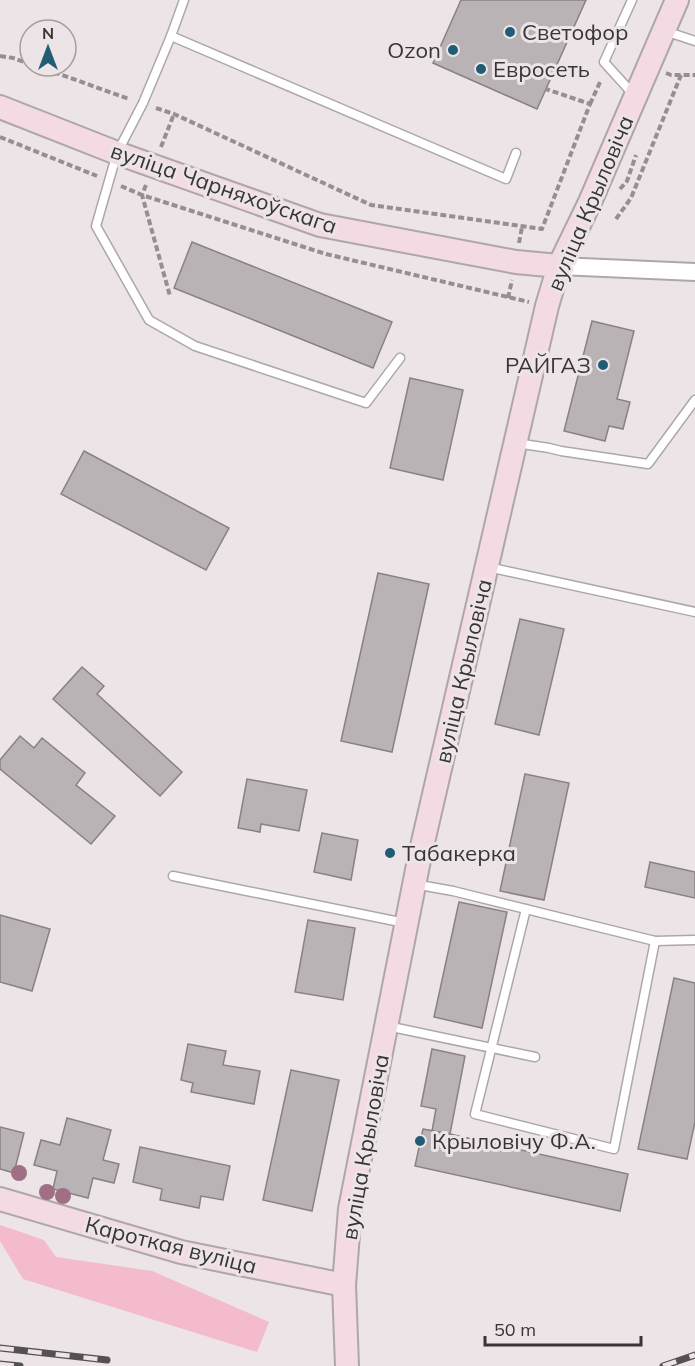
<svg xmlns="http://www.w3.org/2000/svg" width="695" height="1366" font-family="Mulish,sans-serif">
	<rect width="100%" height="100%" fill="#ece4e6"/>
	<polygon fill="#f3bbcc" points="0,1225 44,1240 56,1257 152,1271 269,1322 257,1352 23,1279 0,1241"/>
	<g fill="#bab3b5" stroke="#898284" stroke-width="1.5">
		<polygon points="461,0 586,0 537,109 433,63"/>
		<polygon points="192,242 392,322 373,368 174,288"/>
		<polygon points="592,321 634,331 617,399 630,402 623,429 609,426 605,441 564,431"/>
		<polygon points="410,378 463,390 443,480 390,468"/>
		<polygon points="84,451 229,528 206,570 61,494"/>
		<polygon points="378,573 429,584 392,752 341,741"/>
		<polygon points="520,619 564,629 539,735 495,724"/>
		<polygon points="82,667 104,686 97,694 182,772 160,796 53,699"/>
		<polygon points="20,736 34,748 42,738 85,773 76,785 115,816 91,844 0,769 0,760"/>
		<polygon points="525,774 569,783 544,900 500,891"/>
		<polygon points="247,779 307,790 299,831 261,824 260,832 238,828"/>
		<polygon points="322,833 358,840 351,880 314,872"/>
		<polygon points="650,862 695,872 695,898 645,887"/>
		<polygon points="459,902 507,912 482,1028 434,1017"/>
		<polygon points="0,915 50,929 32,991 0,982"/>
		<polygon points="308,920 355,928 343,1000 295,992"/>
		<polygon points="674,978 695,983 695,1122 687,1159 638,1149"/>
		<polygon points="188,1044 226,1051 223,1065 260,1071 254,1104 191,1092 193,1083 181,1080"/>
		<polygon points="432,1049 465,1056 450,1134 432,1131 436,1109 421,1106"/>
		<polygon points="291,1070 339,1080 312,1211 263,1200"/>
		<polygon points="67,1118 111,1130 103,1160 119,1164 114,1183 93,1178 88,1198 53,1189 57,1171 34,1165 41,1140 60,1145"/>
		<polygon points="0,1127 24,1133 14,1173 0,1169"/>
		<polygon points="423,1129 450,1134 628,1174 620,1211 415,1166"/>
		<polygon points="140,1147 230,1166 223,1200 201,1196 199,1208 160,1200 162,1189 133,1182"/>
	</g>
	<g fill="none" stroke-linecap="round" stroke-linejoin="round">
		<defs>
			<g id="lane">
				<polyline points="184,0 171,36 143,103 117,153 96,226 149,320 195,346 366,403 400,358"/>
				<polyline points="632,0 604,62 633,94"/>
				<polyline points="665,31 695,41"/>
				<polyline points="171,36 506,179 516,153"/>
				<polyline points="516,443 549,448 561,451 648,464 695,400"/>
				<polyline points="488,567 695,612"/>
				<polyline points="173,876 405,923"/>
				<polyline points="414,884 453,891 655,941 695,940"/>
				<polyline points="526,909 475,1114 614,1149 655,941"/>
				<polyline points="387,1026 535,1057"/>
			</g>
			<polyline id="street" points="559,266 695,272"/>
			<g id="secondary">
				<polyline points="0,107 117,153 320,225 516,262 559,266"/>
				<polyline points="0,1199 181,1252 344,1285"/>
				<polyline points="347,1366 344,1285 350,1209 420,855 547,306 559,266 590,202 677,0"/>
			</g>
		</defs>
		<use href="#lane" stroke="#aea7a9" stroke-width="11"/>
		<use href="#street" stroke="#aea7a9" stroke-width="20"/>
		<use href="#secondary" stroke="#aea7a9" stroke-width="26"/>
		<g stroke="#958f91" stroke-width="4" stroke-dasharray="6 3" stroke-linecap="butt">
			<polyline points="0,56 13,58 30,64"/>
			<polyline points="37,66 129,99"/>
			<polyline points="666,73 671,75 695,75"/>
			<polyline points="590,104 601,80"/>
			<polyline points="156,108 174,114 371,205 542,229 590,104 546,89"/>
			<polyline points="0,137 97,176"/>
			<polyline points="161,147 174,114"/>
			<polyline points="146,185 142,195 170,296"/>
			<polyline points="121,186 142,195 326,254 529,302"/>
			<polyline points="620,189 627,181 636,155"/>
			<polyline points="616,219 631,198 681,75"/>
			<polyline points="519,243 522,227"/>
			<polyline points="508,298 512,280"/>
		</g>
		<use href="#lane" stroke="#fff" stroke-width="8"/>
		<use href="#street" stroke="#fff" stroke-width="16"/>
		<use href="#secondary" stroke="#f4dae2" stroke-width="22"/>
		<defs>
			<g id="rail">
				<polyline points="0,1348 107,1360"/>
				<polyline points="0,1364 20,1366"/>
				<polyline points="663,1366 695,1355"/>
			</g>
		</defs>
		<use href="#rail" stroke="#555152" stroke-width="7"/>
		<use href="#rail" stroke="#ece4e6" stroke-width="4.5" stroke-dasharray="14" stroke-linecap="butt"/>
	</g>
	<g fill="#a06f85">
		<circle cx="19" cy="1173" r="8"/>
		<circle cx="47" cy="1192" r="8"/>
		<circle cx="63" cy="1196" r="8"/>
	</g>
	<g fill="#205d74" stroke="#ece4e6" stroke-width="2">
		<circle cx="510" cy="32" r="6"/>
		<circle cx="453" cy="50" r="6"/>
		<circle cx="481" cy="69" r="6"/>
		<circle cx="603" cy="365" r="6"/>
		<circle cx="390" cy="853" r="6"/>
		<circle cx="420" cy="1141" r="6"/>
	</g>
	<g text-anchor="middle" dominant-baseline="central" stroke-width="6" stroke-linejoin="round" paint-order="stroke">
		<g font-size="22" fill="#383536" stroke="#ece4e6" text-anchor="start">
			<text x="522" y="32">Светофор</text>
			<text x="441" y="50" text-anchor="end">Ozon</text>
			<text x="493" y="69">Евросеть</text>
			<text x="591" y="365" text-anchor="end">РАЙГАЗ</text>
			<text x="402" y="853">Табакерка</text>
			<text x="432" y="1141">Крыловічу Ф.А.</text>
		</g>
		<g font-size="22" fill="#383536" stroke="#ece4e6">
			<text transform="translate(224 188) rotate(19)">вуліца Чарняхоўскага</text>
			<text transform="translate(590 203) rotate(-67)">вуліца Крыловіча</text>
			<text transform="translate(463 671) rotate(-77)">вуліца Крыловіча</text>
			<text transform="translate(365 1147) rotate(-80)">вуліца Крыловіча</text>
			<text transform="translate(171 1245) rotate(14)">Кароткая вуліца</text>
		</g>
	</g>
	<g transform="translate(48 48)"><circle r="28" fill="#ece4e6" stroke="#a49ea0" stroke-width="1.5"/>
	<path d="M0-4.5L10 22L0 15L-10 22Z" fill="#205d74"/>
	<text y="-9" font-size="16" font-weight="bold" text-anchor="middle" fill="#383536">N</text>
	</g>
	<path d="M485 1336v9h156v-9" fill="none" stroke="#383536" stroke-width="3"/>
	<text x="494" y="1336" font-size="18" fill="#383536" stroke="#ece4e6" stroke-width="4.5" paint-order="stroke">50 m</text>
</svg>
